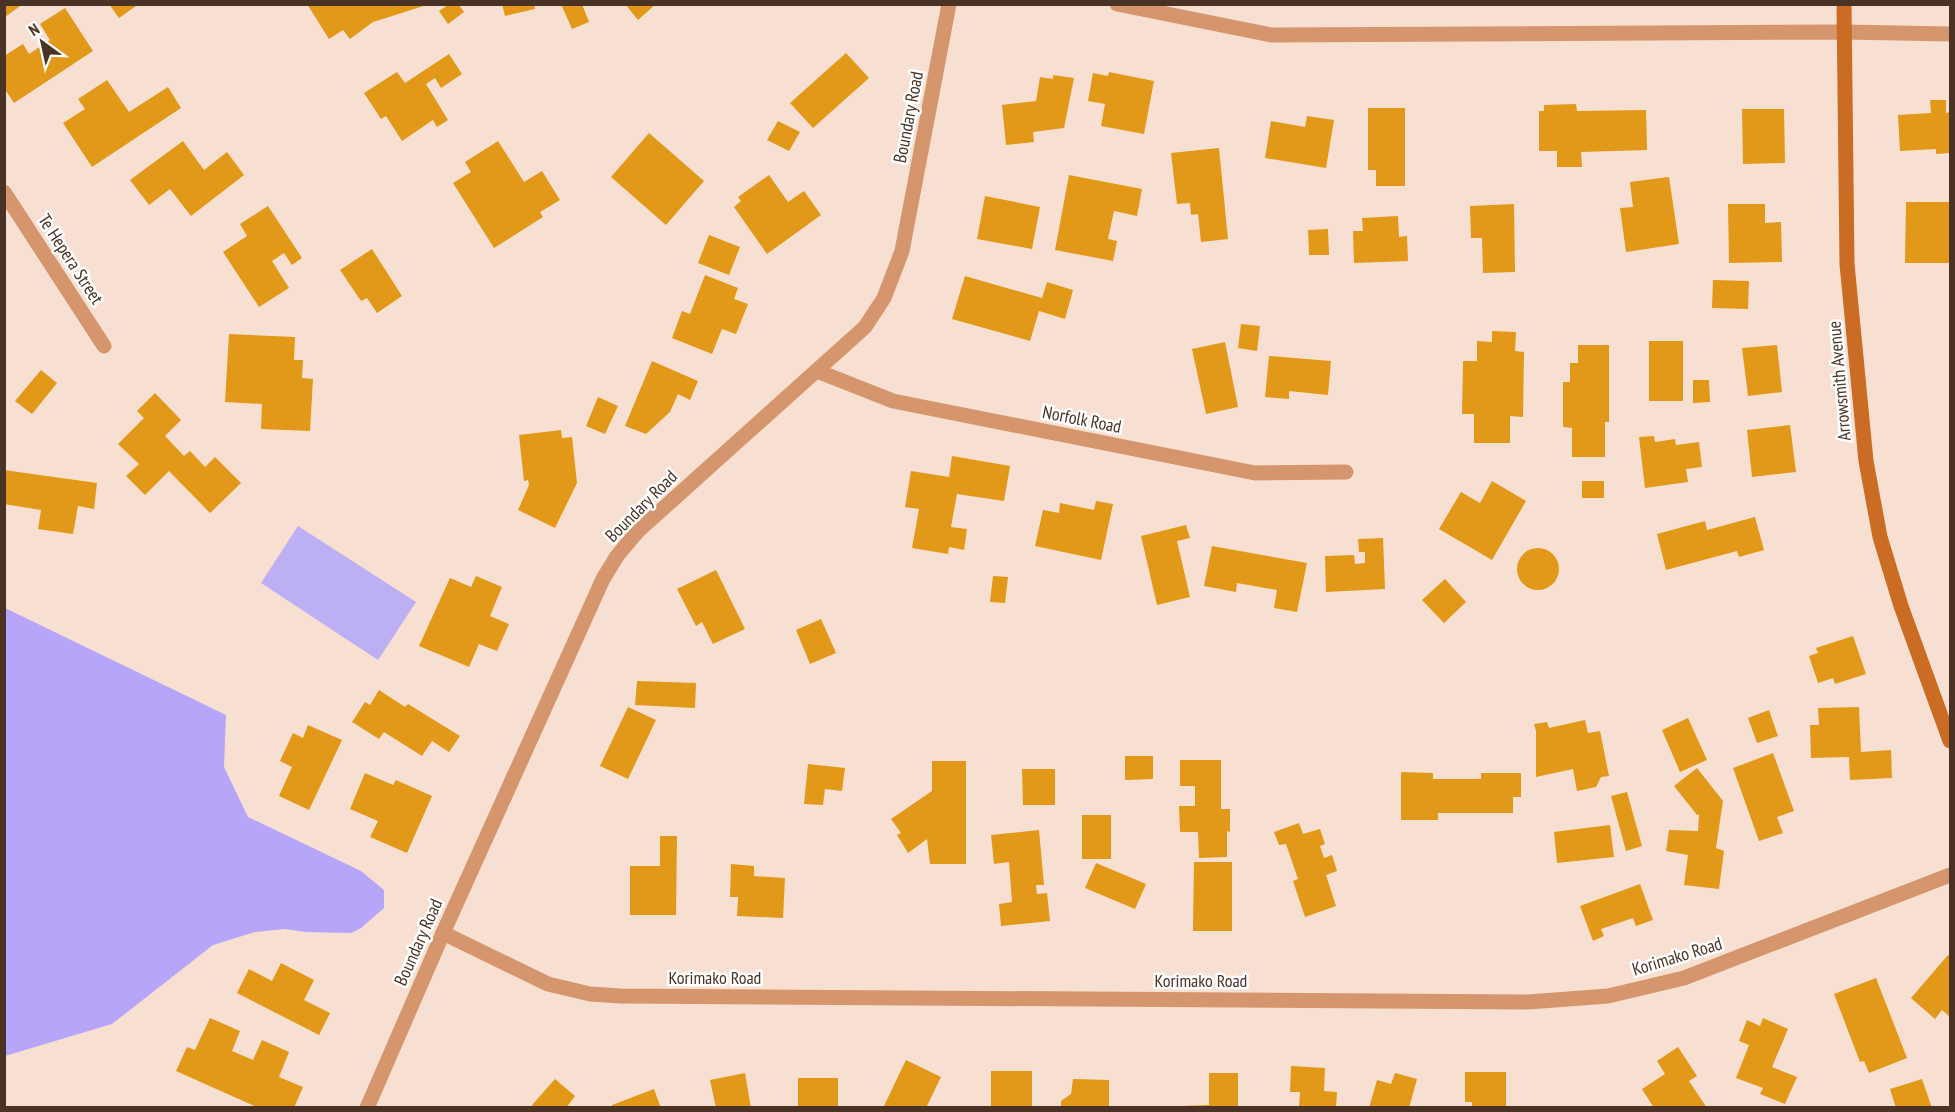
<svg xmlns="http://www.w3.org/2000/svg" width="1955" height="1112" font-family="'PT Sans Narrow',sans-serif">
	<rect width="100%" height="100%" fill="#f7e0d1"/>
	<polygon fill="#bdaff3" points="298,526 416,602 378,660 261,583"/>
	<polygon fill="#b7a5fa" points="5,608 226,715 224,767 248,817 361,871 384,890 384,908 361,928 351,933 306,932 285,929 255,932 213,945 112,1024 5,1056"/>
	<g fill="#e29818">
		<polygon points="5,4 23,4 5,17"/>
		<polygon points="109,4 139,4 119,18"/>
		<polygon points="307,4 426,4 427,5 373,22 350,39 343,30 329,39"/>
		<polygon points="502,4 534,4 535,9 505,16"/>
		<polygon points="561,4 582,4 589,22 572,29"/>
		<polygon points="625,4 656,4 638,20"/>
		<polygon points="448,5 459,5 464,12 448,24 439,11"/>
		<polygon points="65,8 93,51 14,103 4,88 4,56 23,44 29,54 50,40 40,24"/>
		<polygon points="846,53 869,78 813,128 790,103"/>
		<polygon points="449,54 462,74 441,88 435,78 426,84 448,120 437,127 433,120 402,141 386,116 381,119 364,93 397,72 405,83"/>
		<polygon points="1109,72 1154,81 1144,134 1101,126 1105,104 1088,101 1093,73 1108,76"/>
		<polygon points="1053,75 1074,78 1064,128 1033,132 1034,142 1006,145 1002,105 1036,101 1040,77 1053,79"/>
		<polygon points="107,80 129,112 168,87 181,108 92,167 63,123 85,109 78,99"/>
		<polygon points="1930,100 1946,100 1946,113 1950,112 1950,153 1936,154 1936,149 1900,151 1898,115 1931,113"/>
		<polygon points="1576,104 1577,111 1646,110 1647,150 1581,152 1582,167 1557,167 1557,151 1539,151 1539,111 1544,111 1544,105"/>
		<polygon points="1368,108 1405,108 1405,186 1376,186 1376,170 1368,170"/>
		<polygon points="1742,109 1784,109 1785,163 1743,164"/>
		<polygon points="1307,116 1334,120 1326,168 1265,158 1271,121 1305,127"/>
		<polygon points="778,121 800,132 789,151 767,140"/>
		<polygon points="649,133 704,181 666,225 611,177"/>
		<polygon points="183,141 204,170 227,152 244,175 191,216 170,189 149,205 130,180"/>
		<polygon points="498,141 524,182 542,171 560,200 540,212 543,217 494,248 453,183 471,172 465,162"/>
		<polygon points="1219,148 1228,239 1201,242 1198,214 1191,215 1190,203 1177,204 1171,153"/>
		<polygon points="769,175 788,202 804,191 821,215 767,254 734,207 741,201 738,197"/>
		<polygon points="1069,175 1142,189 1137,216 1114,211 1108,239 1117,241 1113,261 1055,250"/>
		<polygon points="1669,177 1679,244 1626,252 1620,208 1633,207 1630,182"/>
		<polygon points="985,196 1040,207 1032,249 977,239"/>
		<polygon points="1906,202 1950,202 1950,263 1905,263"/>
		<polygon points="1514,204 1515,272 1483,273 1482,238 1471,238 1470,206"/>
		<polygon points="1728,204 1765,204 1765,223 1781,222 1782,262 1729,263"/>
		<polygon points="268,206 302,258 292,265 284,253 272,261 289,288 259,307 223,252 247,236 240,224"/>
		<polygon points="1398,216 1399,237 1407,236 1408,261 1354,263 1353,231 1363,231 1362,218"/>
		<polygon points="1328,229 1329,255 1309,255 1308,230"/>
		<polygon points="709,235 740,247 729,275 698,263"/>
		<polygon points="372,249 402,296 377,313 367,298 361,301 340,270"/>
		<polygon points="705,275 738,288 734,299 748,304 736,334 722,329 712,354 672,338 682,311 690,314"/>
		<polygon points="965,276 1042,298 1047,282 1073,290 1065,319 1039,311 1030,341 952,319"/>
		<polygon points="1713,280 1749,281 1748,309 1712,308"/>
		<polygon points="1241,324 1260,326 1257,351 1238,348"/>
		<polygon points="1492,331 1516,332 1515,351 1524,352 1523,417 1510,416 1510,443 1474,443 1474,414 1462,414 1463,361 1477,361 1477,341 1492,342"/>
		<polygon points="229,334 295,337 294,360 303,360 302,378 313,379 310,431 261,429 262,404 225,402"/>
		<rect x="1649" y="341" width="34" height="60"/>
		<polygon points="1225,342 1238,407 1206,414 1192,349"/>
		<polygon points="1578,345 1609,345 1609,422 1605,422 1605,457 1572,457 1572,428 1563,427 1563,382 1570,382 1570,363 1578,363"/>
		<polygon points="1777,345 1782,392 1748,396 1742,348"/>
		<polygon points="1269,356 1331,361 1328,395 1289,391 1289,399 1265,397"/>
		<polygon points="652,361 698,381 690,400 678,394 670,412 646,434 625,426"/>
		<polygon points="41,370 57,383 32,414 15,401"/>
		<polygon points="1693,380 1709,380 1710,402 1693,403"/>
		<polygon points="155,393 181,420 165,436 184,456 190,451 205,467 215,457 241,483 210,513 169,471 145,495 126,476 139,464 118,444 144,418 137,411"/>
		<polygon points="598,397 618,406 605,434 586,426"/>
		<polygon points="1790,425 1796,472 1752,477 1747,430"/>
		<polygon points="561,430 562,438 572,437 577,483 555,528 518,510 529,485 528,480 524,481 519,435"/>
		<polygon points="1654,436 1655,442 1675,439 1676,445 1699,442 1702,467 1686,469 1688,482 1645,488 1639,437"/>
		<polygon points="952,456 1010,466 1004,501 957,494 951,527 967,529 964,550 949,547 948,554 912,548 919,509 905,507 911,471 949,477"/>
		<polygon points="4,470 97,483 94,509 78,506 73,534 38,529 41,510 4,504"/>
		<polygon points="1492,481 1526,501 1492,560 1439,529 1461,492 1480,503"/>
		<rect x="1582" y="481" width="22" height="17"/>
		<polygon points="1096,501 1113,504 1101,560 1035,546 1043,510 1059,513 1060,503 1094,510"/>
		<polygon points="1755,517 1764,550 1739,557 1737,551 1666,570 1657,534 1705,521 1707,530"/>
		<polygon points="1186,525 1190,538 1177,541 1190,597 1157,605 1141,536"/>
		<polygon points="1383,538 1385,589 1326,592 1325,556 1354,555 1355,564 1365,563 1365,552 1359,552 1358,539"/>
		<polygon points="1212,546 1307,563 1297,612 1274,608 1277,590 1237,583 1236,592 1204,586"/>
		<circle cx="1538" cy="569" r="21"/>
		<polygon points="716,570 745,629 713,644 702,622 696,626 677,589"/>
		<polygon points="476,576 502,587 490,616 509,624 497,651 479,644 469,667 419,646 450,578 471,587"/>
		<polygon points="993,576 1008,577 1005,603 990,602"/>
		<polygon points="1445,579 1466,602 1444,623 1422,600"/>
		<polygon points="821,619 836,653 810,664 796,630"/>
		<polygon points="1853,636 1866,674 1835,684 1833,678 1818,683 1809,656 1818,653 1816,648"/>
		<polygon points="637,681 696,683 695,708 635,705"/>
		<polygon points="379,690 405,707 408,704 460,736 449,752 432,741 422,756 384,732 379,739 352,722 365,702 370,705"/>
		<polygon points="628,707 656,720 628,779 600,766"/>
		<polygon points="1859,707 1861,752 1891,750 1892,778 1850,780 1849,757 1811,758 1810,725 1819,725 1818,708"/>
		<polygon points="1769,710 1778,736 1757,743 1748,718"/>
		<polygon points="1688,718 1707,760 1680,772 1662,730"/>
		<polygon points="1585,720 1588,733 1600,731 1609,776 1601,777 1596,787 1577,791 1573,769 1536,777 1536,731 1534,724 1547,722 1549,728"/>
		<polygon points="308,725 342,740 309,810 279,796 292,767 280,761 293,733 303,738"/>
		<polygon points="1773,753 1794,811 1777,817 1783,833 1759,841 1733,768"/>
		<polygon points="1125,756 1153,756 1153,779 1125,780"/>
		<polygon points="1180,760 1221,760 1221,809 1230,809 1230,832 1227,831 1227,857 1199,858 1198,832 1180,832 1179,806 1195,806 1195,786 1180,786"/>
		<polygon points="932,761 966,761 966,864 930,864 927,839 908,853 897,835 901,833 891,819 932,791"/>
		<polygon points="808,764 845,768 842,791 825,789 823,805 804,804"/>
		<polygon points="1697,768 1723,801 1716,848 1724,851 1719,889 1684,885 1688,855 1666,851 1669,830 1698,831 1699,814 1697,815 1674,786"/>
		<polygon points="1022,769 1055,769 1055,805 1023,805"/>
		<polygon points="1401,772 1433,773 1433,779 1481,779 1481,773 1521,773 1521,797 1513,797 1513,813 1438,813 1438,820 1401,820"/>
		<polygon points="365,773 393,785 396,780 432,796 407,853 370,837 378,821 350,809"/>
		<polygon points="1627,792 1642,846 1626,851 1611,796"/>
		<rect x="1082" y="815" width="29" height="44"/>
		<polygon points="1299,823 1303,834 1320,829 1325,844 1320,846 1324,858 1332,855 1337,871 1326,875 1336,906 1305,917 1293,881 1298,879 1286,844 1279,845 1274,832"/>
		<polygon points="1610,825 1614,857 1557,863 1554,832"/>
		<polygon points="1039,830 1044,885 1036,885 1037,894 1047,893 1050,921 1001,926 999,904 1012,902 1009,862 994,864 991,835"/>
		<polygon points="660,836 677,836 676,915 630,915 630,866 660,866"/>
		<polygon points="1194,862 1232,862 1232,931 1193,931"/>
		<polygon points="1096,863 1146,884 1135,909 1085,888"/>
		<polygon points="731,864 754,866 754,876 785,878 783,918 737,916 738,897 730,897"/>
		<polygon points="1640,884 1653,920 1636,926 1633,918 1601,929 1604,936 1593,941 1580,906"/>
		<polygon points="1948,955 1950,957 1950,1017 1942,1010 1935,1019 1911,998"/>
		<polygon points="281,963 314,980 304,1000 330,1013 319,1035 237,993 249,969 272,981"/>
		<polygon points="1876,978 1907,1058 1869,1073 1864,1061 1860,1062 1834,994"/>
		<polygon points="210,1018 240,1031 232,1051 253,1060 262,1040 289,1052 279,1077 303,1087 294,1108 259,1108 176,1071 187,1047 195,1050"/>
		<polygon points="1763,1018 1788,1029 1772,1067 1797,1077 1785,1104 1760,1094 1763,1088 1736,1078 1749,1045 1739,1041 1747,1020 1760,1026"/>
		<polygon points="1678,1047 1697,1076 1689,1081 1707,1108 1654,1108 1642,1089 1665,1074 1657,1061"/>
		<polygon points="906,1060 941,1077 926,1108 883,1108"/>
		<polygon points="1291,1066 1325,1068 1324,1091 1337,1092 1336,1108 1299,1108 1300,1092 1290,1092"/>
		<rect x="991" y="1071" width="41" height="37"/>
		<polygon points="1465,1072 1506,1072 1506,1108 1472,1108 1472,1102 1465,1102"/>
		<polygon points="745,1073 751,1108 716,1108 710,1080"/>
		<polygon points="1209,1073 1238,1073 1238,1108 1180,1108 1180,1106 1209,1105"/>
		<polygon points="1395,1073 1417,1079 1409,1108 1369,1108 1377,1080 1391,1084"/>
		<rect x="798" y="1078" width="40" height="30"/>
		<polygon points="555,1079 575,1096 566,1108 534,1108 532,1105"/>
		<polygon points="1073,1079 1109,1080 1109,1108 1061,1108 1061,1101 1071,1094"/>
		<polygon points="1922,1079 1932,1108 1896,1108 1890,1089"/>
		<polygon points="654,1089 661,1108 613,1108 612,1105"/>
	</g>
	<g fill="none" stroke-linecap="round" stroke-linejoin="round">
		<g stroke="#d6966d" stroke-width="15">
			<polyline points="1117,4 1271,35 1844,32 1950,34"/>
			<polyline points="4,192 104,346"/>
			<polyline points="817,371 893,401 1255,473 1346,472"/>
			<polyline points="443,933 548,984 590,994 621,996 1528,1002 1608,996 1684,978 1950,875"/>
			<polyline points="367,1108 443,933 603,579 617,556 638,531 865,327 884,298 902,251 949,4"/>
		</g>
		<polyline stroke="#ca6c23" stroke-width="15" points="1844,4 1847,264 1866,461 1880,537 1901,606 1950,741"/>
	</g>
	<g text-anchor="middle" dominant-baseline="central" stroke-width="5" stroke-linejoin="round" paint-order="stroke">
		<g font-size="18" fill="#4a3325" stroke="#fff">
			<text transform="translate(908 117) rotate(-79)">Boundary Road</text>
			<text transform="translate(71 259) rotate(57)">Te Hepera Street</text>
			<text transform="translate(1839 381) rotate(-95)">Arrowsmith Avenue</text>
			<text transform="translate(1082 419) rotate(11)">Norfolk Road</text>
			<text transform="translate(641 506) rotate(-45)">Boundary Road</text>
			<text transform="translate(418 942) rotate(-66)">Boundary Road</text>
			<text transform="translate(1677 956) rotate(-17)">Korimako Road</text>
			<text x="715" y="977">Korimako Road</text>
			<text x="1201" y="980">Korimako Road</text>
		</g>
	</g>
	<rect width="1955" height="1112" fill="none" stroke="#4a3325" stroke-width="12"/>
	<g transform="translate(42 42) rotate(327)" stroke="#ffffff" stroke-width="4.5" paint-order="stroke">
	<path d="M0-4.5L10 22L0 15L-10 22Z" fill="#4a3325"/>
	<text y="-9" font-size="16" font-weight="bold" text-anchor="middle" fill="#4a3325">N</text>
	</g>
</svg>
